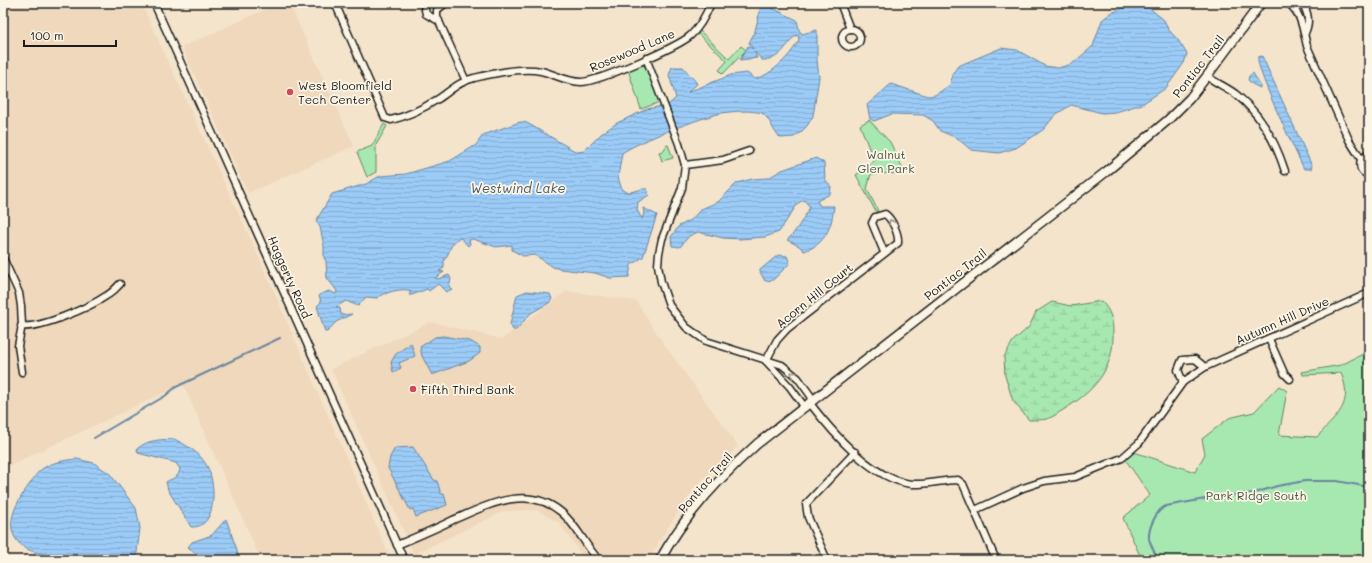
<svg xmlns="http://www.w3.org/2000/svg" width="1372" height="563" font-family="Mali,sans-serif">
	<defs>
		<pattern id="wetland-marsh" width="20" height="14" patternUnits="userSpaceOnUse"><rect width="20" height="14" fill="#a7e8b0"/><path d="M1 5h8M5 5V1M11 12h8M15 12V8" fill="none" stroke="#8fc697"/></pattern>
		<pattern id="water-rules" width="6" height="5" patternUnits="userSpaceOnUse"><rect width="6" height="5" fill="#9bcbf7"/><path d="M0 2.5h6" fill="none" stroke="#85aed3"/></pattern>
	</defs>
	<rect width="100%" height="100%" fill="#f4e4cc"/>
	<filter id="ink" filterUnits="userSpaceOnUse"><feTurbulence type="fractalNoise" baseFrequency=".025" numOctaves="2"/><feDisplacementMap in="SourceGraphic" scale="8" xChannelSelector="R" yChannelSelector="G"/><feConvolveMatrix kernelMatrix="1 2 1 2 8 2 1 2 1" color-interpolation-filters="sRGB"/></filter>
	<g filter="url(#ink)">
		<g fill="#efd8bb">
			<polygon points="3,3 141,3 261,262 391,560 261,560 183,384 6,467 3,460"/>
			<polygon points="280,3 289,3 354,146 248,193 182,47"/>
			<polygon points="567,291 636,301 663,343 738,446 695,487 666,530 649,560 586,560 559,523 537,510 504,511 414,554 331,369 431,322 502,339"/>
		</g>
		<path fill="url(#wetland-marsh)" stroke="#628266" d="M1101,301C1111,311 1113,320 1113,334C1114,370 1093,392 1063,410C1058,413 1053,417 1047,419C1042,420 1034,420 1029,420L1013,401L1005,376L1004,357L1013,341L1029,327L1036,312L1052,302L1071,306Z"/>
		<g fill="#a7e8b0" stroke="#628266">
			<polygon points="699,30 729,59 741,46 746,50 723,74 719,70 727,61 697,33"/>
			<polygon points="641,65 646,67 660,102 641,109 628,70"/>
			<polygon points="869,120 890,142 905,173 871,174 867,189 878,211 876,212 856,175 874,161 860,125"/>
			<polygon points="384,124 387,126 376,145 376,172 367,177 357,152 372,146"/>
			<polygon points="667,145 668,145 673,158 662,161 659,152 663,151"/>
			<path d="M1369,339V557L1366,560H1142L1123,518L1150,495L1125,459L1134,452L1195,472L1205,454L1202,439L1229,418L1254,412L1279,386L1287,391L1279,435L1317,437C1337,415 1354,405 1341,373L1303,375L1302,372L1341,365L1363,354Z"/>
		</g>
		<g fill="url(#water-rules)" stroke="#68859f">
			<polygon points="1135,3 1147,6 1164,20 1168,29 1178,40 1187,54 1184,63 1166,88 1142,104 1116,112 1102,113 1071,105 1055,115 1044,129 1034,136 1016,148 999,153 971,150 957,138 940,131 933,121 923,115 892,114 874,121 870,119 867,105 891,84 928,96 935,95 950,85 953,73 958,66 1001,48 1017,50 1045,66 1058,68 1072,64 1093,46 1102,20 1111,13"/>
			<path d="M766,5L797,20L799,30L802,34L817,30V60L819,77L813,116L807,126L800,133L794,137L781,138C772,132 772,120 762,113C750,110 735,111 722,113C702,117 639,141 622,153L618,177L622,190C632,195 638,188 647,189L649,195L638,202L637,210L642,219L644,213L643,208L657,215L643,257L631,265L629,277L610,278L595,273L560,269L553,267L535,255L523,256L512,250V245L496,247L473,239L469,240L470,244L468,246L461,238C449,241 451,253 444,260V268L439,271L444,272L435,278L438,279L449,275L451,279L449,286L452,289L446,292L438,284L429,291L427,289L412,295H409L411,291C402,287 384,293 377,298L366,297L358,306L346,301L336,307L340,308L341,315L352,314L336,322L327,332H325L317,306L321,302L319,295L329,291L336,294L337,291L327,278L326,261L324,258V246L320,227L316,221L332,194L366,184L380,176L406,174L450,161L476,145L483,135L520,122L527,123L573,150L578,152L584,151L601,134L617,123L647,109L668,105L676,98L669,75L672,67H683L696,82L697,84L688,92L731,75L747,73L755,79C772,75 791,55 799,40L798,35L795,36C785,47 779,61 762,60L754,51L757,58L740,60L748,46L753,49L749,43L755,31L761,6Z"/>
			<path d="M1262,56L1312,166L1311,169H1304C1296,152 1255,69 1258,57Z"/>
			<polygon points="1253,73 1260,85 1260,88 1252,84 1248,80 1249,76"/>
			<path d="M816,158L824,163L825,179L831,187L830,194L817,201L820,206H834C832,227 825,245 804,251L799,246L787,240C795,234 804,217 810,207L804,200L798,203L779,232L765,237L740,239L723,238L698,232L689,236L680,247L672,246L671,237L679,226L691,220L701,209L718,202L737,183L752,179L768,178L782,170Z"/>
			<polygon points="778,255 787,256 790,263 773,280 765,281 760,272 760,270"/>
			<polygon points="527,291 550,294 552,299 549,303 531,313 516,330 513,330 510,324 517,295"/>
			<polygon points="443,336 470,341 480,347 480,353 469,361 432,375 422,356 420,347 435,337"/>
			<polygon points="411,343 415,356 399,363 401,368 393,372 391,362 396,354"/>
			<path d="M174,439C188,446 199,452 207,466C216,482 218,529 191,527L168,490L166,482C174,477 178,479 180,469L176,463L138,453L137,449C148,439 160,440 174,439Z"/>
			<polygon points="413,447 434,480 437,481 441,494 444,494 447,505 416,517 413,509 410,510 388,468 390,457 395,448"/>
			<path d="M77,459L94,463L110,474L136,508L140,528L136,560C103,560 54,563 25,548C0,531 15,504 29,485C33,480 37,472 42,469C52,462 65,460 77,459Z"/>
			<path d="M226,519L237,550L238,560C220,560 201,560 188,547L192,542L212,535Z"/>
		</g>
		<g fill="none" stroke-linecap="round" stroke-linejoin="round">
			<g stroke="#68859f" stroke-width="2">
				<polyline points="94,438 165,396 176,387 280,338"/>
				<path d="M1158,560C1155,553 1151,546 1149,539C1148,529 1156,510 1166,506L1222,496L1255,493L1277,486L1305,481H1337L1369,487"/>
			</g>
			<defs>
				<g id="minor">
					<polyline points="154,3 404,560"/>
					<path d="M335,3L385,118L391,120C408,116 424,108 438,99C450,91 460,81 474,78C494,73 521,67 541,71C555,74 566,82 581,82C598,82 677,47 690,36C699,28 706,15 711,3"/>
					<polyline points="426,3 424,5 426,14 439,21"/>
					<polyline points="446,3 437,10 437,17 466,81"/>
					<polyline points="840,3 850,29"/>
					<path d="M1288,3C1302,13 1303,31 1307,46L1349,140L1361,159"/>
					<path d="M1302,3C1309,13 1310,22 1305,33"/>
					<circle cx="851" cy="38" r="9"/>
					<polyline points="646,58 679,144 685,165 682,188 662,239 659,253 658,265 661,282 669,305 686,327 706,341 782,365 798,378 813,399"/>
					<path d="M1207,76C1217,84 1229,88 1238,96C1261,115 1276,143 1285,171"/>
					<path d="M1369,154L1361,159C1359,167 1361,173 1369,175"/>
					<polyline points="685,165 723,160 749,151"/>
					<polyline points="3,258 19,293 21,306 22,325 18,346 22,372"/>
					<path d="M21,326C40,329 90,307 106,296C112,293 116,288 120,284"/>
					<polyline points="1269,339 1284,373 1290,379"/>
					<path d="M766,361L777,340L787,329L898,243C899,234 892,219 885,214L875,217L872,223L884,252"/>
					<polyline points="766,361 790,387 804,406"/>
					<polyline points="1183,382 1178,370 1182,360 1195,359 1205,367"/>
					<path d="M809,402C832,432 872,480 912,484C927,485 942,480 958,480L963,484L996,560"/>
					<polyline points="975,510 1023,488 1044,481 1075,477 1122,458 1139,443 1183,382 1205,367 1369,293"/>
					<path d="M397,545C416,537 435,529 453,520C488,505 527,484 561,512C577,525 585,546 599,560"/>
					<polyline points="827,560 808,517 806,504 855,452"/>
				</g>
				<path id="major" d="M660,560C684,516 720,477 757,444L1107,171L1168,120L1190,98L1207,76L1261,3"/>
			</defs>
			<use href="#minor" stroke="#1c1c1c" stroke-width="9"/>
			<use href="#major" stroke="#1c1c1c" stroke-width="11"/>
			<use href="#minor" stroke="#fcf5e5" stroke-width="6"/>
			<use href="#major" stroke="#fcf5e5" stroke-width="8"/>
		</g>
		<defs><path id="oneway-chevron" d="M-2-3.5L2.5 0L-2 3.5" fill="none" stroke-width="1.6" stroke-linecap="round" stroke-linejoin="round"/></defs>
		<g stroke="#97938b">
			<use href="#oneway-chevron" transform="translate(891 222) rotate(-117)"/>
			<use href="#oneway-chevron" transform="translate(793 374) rotate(-137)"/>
		</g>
	</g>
	<g fill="#d1495b" stroke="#fcf5e5" stroke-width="1.5">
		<circle cx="290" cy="92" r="4"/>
		<circle cx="413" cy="389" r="4"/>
	</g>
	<g text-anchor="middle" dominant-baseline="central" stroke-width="3.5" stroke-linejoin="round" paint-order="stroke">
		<g font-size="12" fill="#1c1c1c" stroke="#fcf5e5">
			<text transform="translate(632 50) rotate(-23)">Rosewood Lane</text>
			<text transform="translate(1198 66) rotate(-52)">Pontiac Trail</text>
			<text transform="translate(955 274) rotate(-38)">Pontiac Trail</text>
			<text transform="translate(290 277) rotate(66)">Haggerty Road</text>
			<text transform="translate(814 295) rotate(-39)">Acorn Hill Court</text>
			<text transform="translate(1282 320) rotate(-24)">Autumn Hill Drive</text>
			<text transform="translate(705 482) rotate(-49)">Pontiac Trail</text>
		</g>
		<g font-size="12" fill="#1c1c1c" stroke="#fcf5e5" text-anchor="start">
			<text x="298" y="85">West Bloomfield<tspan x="298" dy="14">Tech Center</tspan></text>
			<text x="421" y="389">Fifth Third Bank</text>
		</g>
		<g font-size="12" fill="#465948" stroke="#fcf5e5">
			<text x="886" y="154">Walnut<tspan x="886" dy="14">Glen Park</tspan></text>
			<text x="1256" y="495">Park Ridge South</text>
		</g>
		<g font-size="13" font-style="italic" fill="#485969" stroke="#fcf5e5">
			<text x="518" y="187">Westwind Lake</text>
		</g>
	</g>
	<rect width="1372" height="563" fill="none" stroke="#fcf5e5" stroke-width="16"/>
	<rect x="8" y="8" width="1356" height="547" fill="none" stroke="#1c1c1c" stroke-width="1.5" filter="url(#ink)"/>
	<path d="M24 40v6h92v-6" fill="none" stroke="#1c1c1c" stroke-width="2"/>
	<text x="30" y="40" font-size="12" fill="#1c1c1c" stroke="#fcf5e5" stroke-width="3" paint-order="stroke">100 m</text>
</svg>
